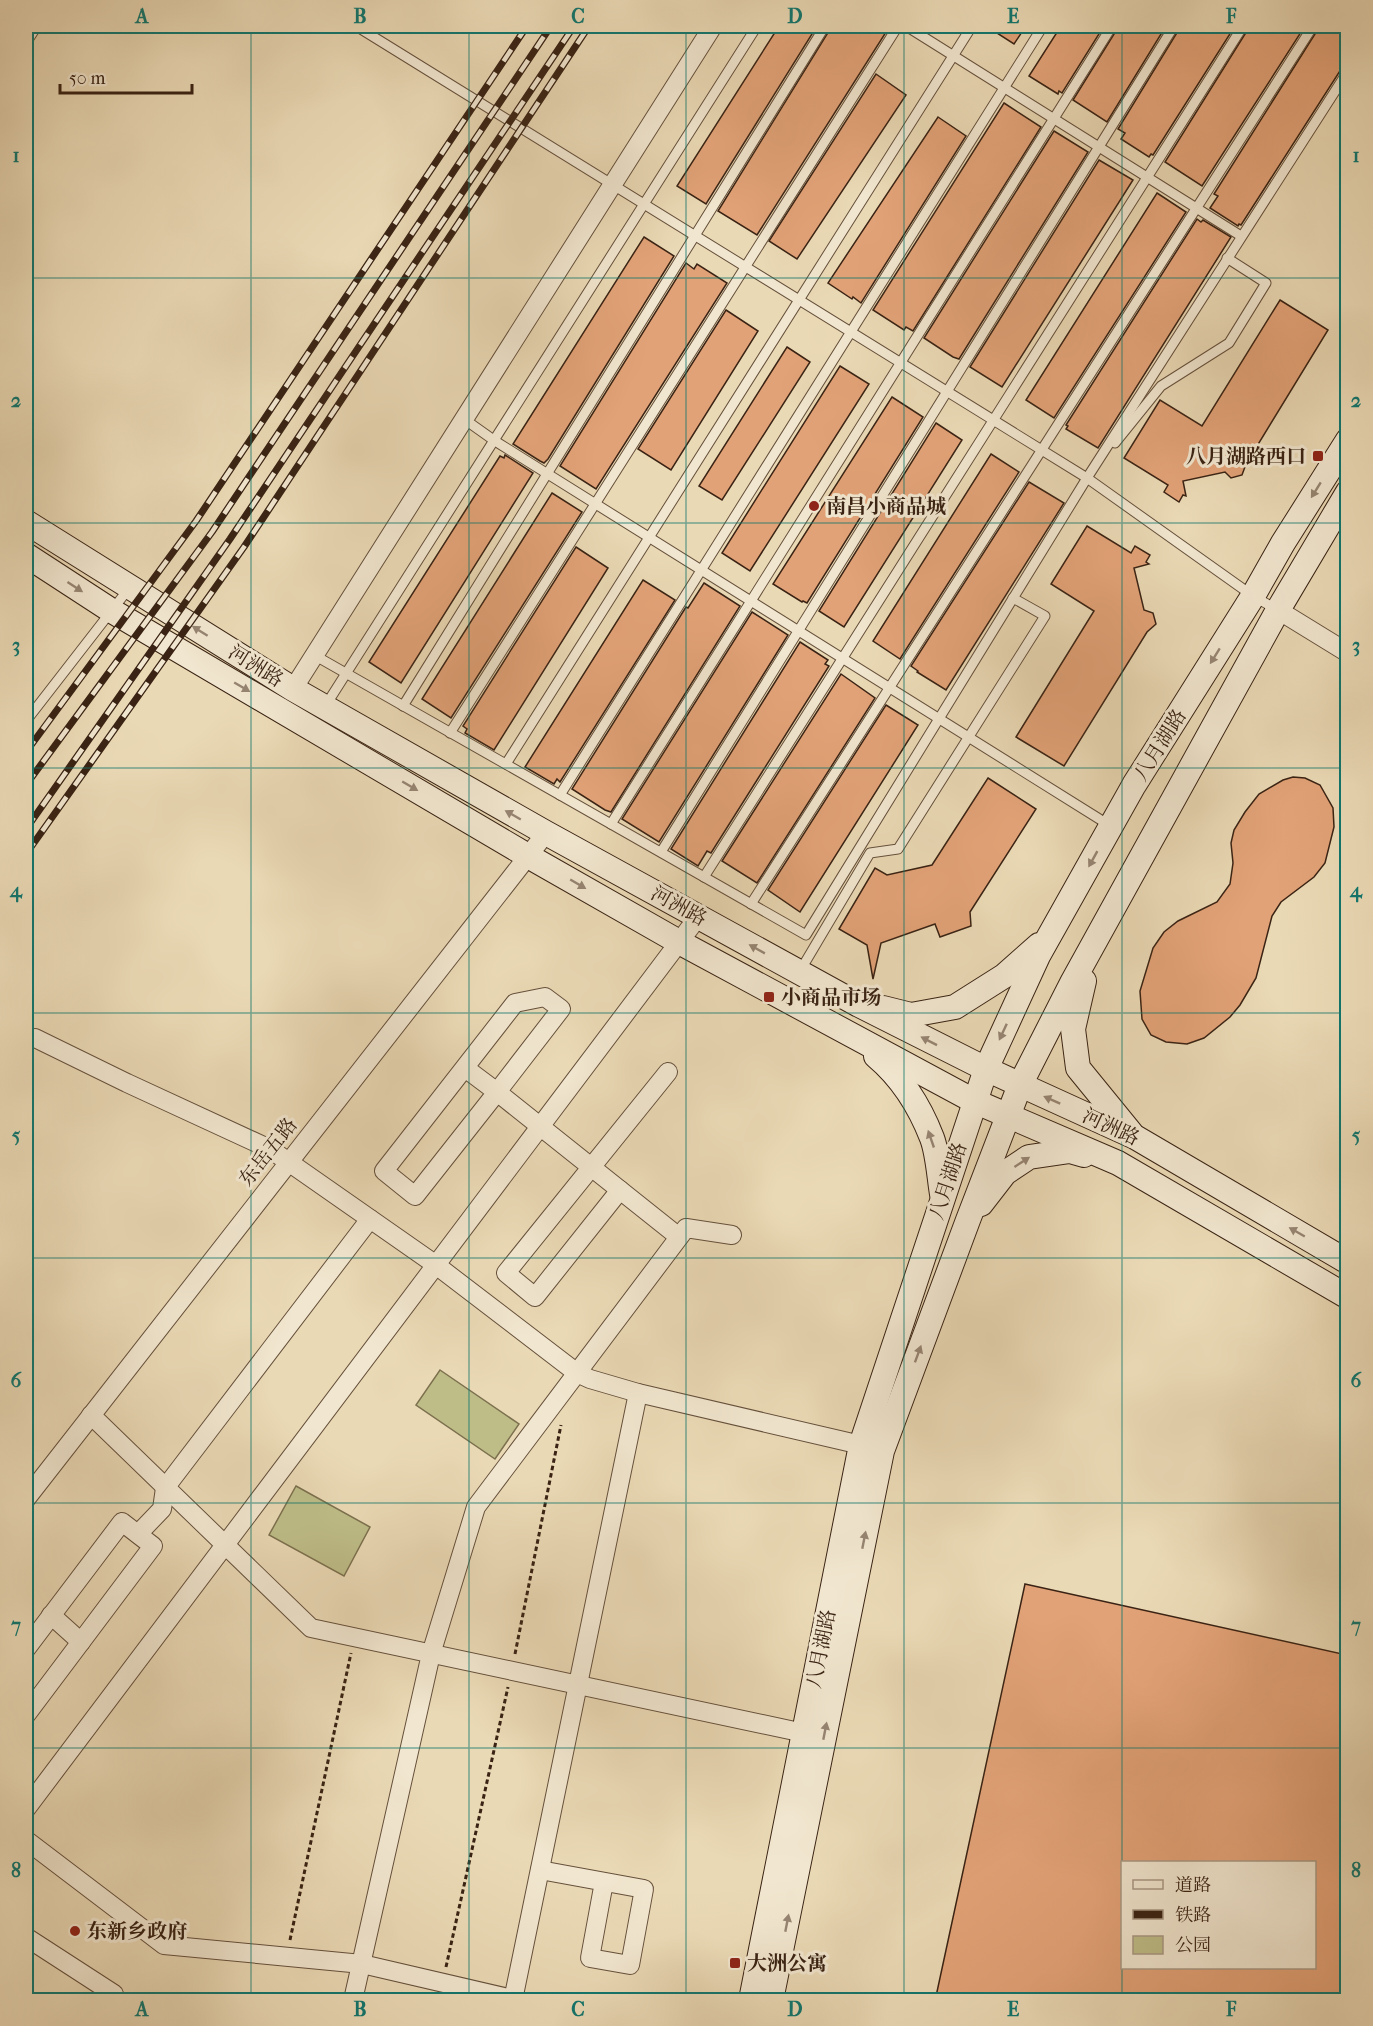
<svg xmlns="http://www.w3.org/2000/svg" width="1373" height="2026" font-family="'IM FELL French Canon','Noto Serif SC',serif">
	<rect width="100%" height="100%" fill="#ead9b5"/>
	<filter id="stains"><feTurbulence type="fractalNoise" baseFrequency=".00333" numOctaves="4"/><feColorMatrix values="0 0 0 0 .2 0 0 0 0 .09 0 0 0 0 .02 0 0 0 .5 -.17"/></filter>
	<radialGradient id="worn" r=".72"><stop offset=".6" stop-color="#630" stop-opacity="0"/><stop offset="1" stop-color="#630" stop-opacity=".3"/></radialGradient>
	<g fill="#bebd88" stroke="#7c704e" stroke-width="1.5">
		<polygon points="440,1370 519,1424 495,1459 416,1405"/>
		<polygon points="296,1486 370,1527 344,1576 269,1535"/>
	</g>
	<g fill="#e2a277" stroke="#3a2314" stroke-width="1.5" fill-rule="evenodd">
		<polygon points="779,26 817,26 706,204 677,186"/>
		<polygon points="832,26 883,26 888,29 757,235 718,211"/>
		<polygon points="986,26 1026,26 1014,44"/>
		<polygon points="1061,26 1104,26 1062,93 1059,91 1058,94 1029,76"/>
		<polygon points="1119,26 1166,26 1107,122 1073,100"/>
		<polygon points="1181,26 1235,26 1153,155 1151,154 1149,157 1121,139 1125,133 1118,129"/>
		<polygon points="1250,26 1305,26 1202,186 1165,162"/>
		<polygon points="1320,26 1347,26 1347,60 1241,225 1239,224 1238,226 1210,208 1218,196 1214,194"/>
		<polygon points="876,74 906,95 797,259 769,241"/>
		<polygon points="1004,103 1041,127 913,331 906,327 904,330 873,310"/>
		<polygon points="938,117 966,136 861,303 853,297 852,299 828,283"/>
		<polygon points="1054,131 1088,152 959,359 953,357 924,338"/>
		<polygon points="1099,160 1133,180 1002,387 970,367"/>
		<polygon points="1157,193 1186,212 1054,418 1026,400"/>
		<polygon points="1197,219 1201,222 1203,220 1231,237 1098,448 1066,429 1068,426 1066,425"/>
		<polygon points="644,237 674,256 548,459 544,463 540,461 513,444"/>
		<polygon points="686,263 694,269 697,264 727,283 596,489 560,466"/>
		<polygon points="1280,300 1328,330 1246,464 1242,475 1231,478 1225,472 1183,481 1186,496 1183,495 1179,502 1164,492 1168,485 1124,458 1160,400 1202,426"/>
		<polygon points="726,310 758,331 671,470 638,449"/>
		<polygon points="787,347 810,362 722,500 699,486"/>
		<polygon points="840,366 869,384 750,571 722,553"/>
		<polygon points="892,397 923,417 807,603 803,601 802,602 773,584"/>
		<polygon points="936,423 962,440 844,627 819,611"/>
		<polygon points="991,454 1019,472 900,659 873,641"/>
		<polygon points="505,455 533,473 401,683 369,662 500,456 504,458"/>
		<polygon points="1029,482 1064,503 946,690 917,672 918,671 911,666"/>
		<polygon points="552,493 582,512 451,718 422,699"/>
		<polygon points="1087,526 1131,553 1135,546 1150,555 1146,562 1149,564 1134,568 1144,610 1153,613 1156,624 1147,632 1064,766 1016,737 1094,611 1051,584"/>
		<polygon points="576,547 608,568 494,750 465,733 467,729 463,726"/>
		<polygon points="643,580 675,600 560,782 557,779 554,784 525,767"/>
		<polygon points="704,583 740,606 611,812 605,810 572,789 686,607 688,608"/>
		<polygon points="752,612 788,635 659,842 622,819"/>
		<polygon points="800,642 828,660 825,664 829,666 711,853 707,851 698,866 671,849"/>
		<polygon points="841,674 875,698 757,883 722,861"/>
		<polygon points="886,705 918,725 800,912 768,890"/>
		<polygon points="1293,777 1305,778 1320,785 1333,808 1334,827 1325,863 1314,877 1281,902 1272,916 1256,978 1240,1005 1230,1017 1204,1038 1187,1044 1166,1042 1151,1035 1142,1019 1140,991 1153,948 1164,932 1178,921 1217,902 1230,884 1233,863 1231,843 1234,830 1245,812 1259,794 1283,780"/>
		<polygon points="988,778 1036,809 970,912 971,926 940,937 935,924 881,943 873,979 867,945 839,929 875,868 887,875 932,865"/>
		<path d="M1025,1584L1347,1655V2001H935ZM1122,1863H1314V1968H1122Z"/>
	</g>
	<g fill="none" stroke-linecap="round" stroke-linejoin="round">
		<defs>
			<g id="lane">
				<polyline points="356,26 1087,478 1253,596 1276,609"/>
				<polyline points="906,26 1241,236"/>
				<polyline points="26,43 37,26"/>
				<polyline points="464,419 495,441 1109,825"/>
				<polyline points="1115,443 1161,386 1229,343 1266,283 1227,258"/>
				<polyline points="314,655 806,935 1087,478 1348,71"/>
				<polyline points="326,705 757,26"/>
				<polyline points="403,706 825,26"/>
				<polyline points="26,721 130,587"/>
				<polyline points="450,733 898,26"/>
				<polyline points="506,764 972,26"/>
				<polyline points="560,795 1043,26"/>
				<polyline points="611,824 1112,26"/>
				<polyline points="661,852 1174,26"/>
				<polyline points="704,877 1243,26"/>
				<polyline points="751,904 1313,26"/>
				<polyline points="800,971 870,853 898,849 1045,616 1013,598"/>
			</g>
			<g id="street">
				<polyline points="1278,610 1348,653"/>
				<polyline points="293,689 713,26"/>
				<polyline points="35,1038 127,1083 270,1149 436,1265 577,1373 590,1379 638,1393 861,1445"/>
				<polyline points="465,1068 497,1092 415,1196 384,1171 515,1003 545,997 561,1009 497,1092 679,1237"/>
				<polyline points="620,1190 535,1297 506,1273 668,1072"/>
				<polyline points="91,1415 311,1628 804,1733"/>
				<polyline points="26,1499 546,833"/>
				<polyline points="138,1534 162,1509 165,1488 370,1219"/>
				<polyline points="51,1615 81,1642"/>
				<polyline points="26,1649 122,1522 153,1546 26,1715"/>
				<polyline points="26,1809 698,917"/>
				<polyline points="26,1840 164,1945 362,1964 517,2000"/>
				<polyline points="540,1870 644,1889 630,1965 590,1958 604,1882"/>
				<polyline points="26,1937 114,1994 110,2000"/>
				<polyline points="353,2000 431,1654 476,1507 686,1228 732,1235"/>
				<polyline points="513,2000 638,1393"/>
			</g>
			<g id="secondary">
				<polyline points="26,522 293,689 546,833 859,1005 986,1069 1135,1137 1348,1262"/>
				<polyline points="26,555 112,611 528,856 679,942 974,1101 1118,1163 1348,1297"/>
				<polyline points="1084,981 1073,1029 1078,1068 1131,1133"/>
				<polyline points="883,1008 911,1015 955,1007 1004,976 1039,945"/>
				<path d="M876,1056C901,1077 920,1107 932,1138C938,1154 939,1176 942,1194"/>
				<polyline points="981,1204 1005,1173 1029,1157 1070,1151 1084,1155"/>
				<polyline points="751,2000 861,1445 986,1069 1038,956 1134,785 1253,596 1283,543 1348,440"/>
				<polyline points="771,2000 882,1451 968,1220 1020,1085 1073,981 1278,610 1348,492"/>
			</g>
		</defs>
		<use href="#lane" stroke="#66503c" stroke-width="11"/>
		<use href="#street" stroke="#66503c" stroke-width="20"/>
		<use href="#secondary" stroke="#3a2314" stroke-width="26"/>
		<g stroke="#3a2314" stroke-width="3" stroke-dasharray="4.5 3" stroke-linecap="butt">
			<polyline points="515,1654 561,1425"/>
			<polyline points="290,1940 351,1653"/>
			<polyline points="446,1967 508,1687"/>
		</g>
		<use href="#lane" stroke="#f1e6cf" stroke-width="9"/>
		<use href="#street" stroke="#f1e6cf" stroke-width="18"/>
		<use href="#secondary" stroke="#f1e6cf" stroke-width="24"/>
		<defs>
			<g id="rail">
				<polyline points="26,752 196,521 527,26"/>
				<polyline points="26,785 212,532 551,26"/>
				<polyline points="26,829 230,539 574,26"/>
				<polyline points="26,854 244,547 589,26"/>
			</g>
		</defs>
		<use href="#rail" stroke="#3a2314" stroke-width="7"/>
		<use href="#rail" stroke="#f1e6cf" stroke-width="4.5" stroke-dasharray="14" stroke-linecap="butt"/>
	</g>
	<defs><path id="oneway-solid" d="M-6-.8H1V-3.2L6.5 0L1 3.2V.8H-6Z" transform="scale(1.5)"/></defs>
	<g fill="#968472">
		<use href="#oneway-solid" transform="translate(1316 490) rotate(122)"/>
		<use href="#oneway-solid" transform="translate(75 587) rotate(33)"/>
		<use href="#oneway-solid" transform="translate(200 631) rotate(-148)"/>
		<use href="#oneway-solid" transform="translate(1215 656) rotate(122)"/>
		<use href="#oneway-solid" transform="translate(242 687) rotate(30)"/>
		<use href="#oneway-solid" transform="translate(410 786) rotate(30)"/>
		<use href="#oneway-solid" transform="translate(513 815) rotate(-150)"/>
		<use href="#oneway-solid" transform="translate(1093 859) rotate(119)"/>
		<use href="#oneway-solid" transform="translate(578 884) rotate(30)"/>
		<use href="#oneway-solid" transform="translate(757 949) rotate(-151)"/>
		<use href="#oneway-solid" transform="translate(1003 1032) rotate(115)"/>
		<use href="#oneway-solid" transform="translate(929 1041) rotate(-153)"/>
		<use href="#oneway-solid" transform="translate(1052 1100) rotate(-156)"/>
		<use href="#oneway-solid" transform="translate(931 1139) rotate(-109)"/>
		<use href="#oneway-solid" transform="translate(1022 1162) rotate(-33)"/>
		<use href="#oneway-solid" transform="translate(1297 1232) rotate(-150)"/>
		<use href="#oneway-solid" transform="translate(918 1354) rotate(-70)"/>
		<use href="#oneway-solid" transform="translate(864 1540) rotate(-79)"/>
		<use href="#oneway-solid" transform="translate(825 1731) rotate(-79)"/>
		<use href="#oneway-solid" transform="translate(787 1923) rotate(-79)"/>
	</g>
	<path fill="none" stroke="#0f766e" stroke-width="1.5" stroke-opacity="0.55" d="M251,26V2000M469,26V2000M686,26V2000M904,26V2000M1122,26V2000M26,278H1348M26,523H1348M26,768H1348M26,1013H1348M26,1258H1348M26,1503H1348M26,1748H1348"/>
	<g fill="#8f2418" stroke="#f1e6cf" stroke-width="2">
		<rect x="1312" y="450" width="12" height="12" rx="3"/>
		<circle cx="814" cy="506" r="6"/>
		<rect x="763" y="991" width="12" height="12" rx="3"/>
		<circle cx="75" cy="1931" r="6"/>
		<rect x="729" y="1957" width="12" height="12" rx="3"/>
	</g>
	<g text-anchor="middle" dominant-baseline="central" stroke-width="6" stroke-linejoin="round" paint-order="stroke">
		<g font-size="20" font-weight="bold" fill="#3a2314" stroke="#f1e6cf" text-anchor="start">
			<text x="1306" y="456" text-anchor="end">八月湖路西口</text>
			<text x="826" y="506">南昌小商品城</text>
			<text x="781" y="997">小商品市场</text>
			<text x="87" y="1931">东新乡政府</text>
			<text x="747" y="1963">大洲公寓</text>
		</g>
		<g font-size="20" fill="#3a2314" stroke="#f1e6cf">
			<text transform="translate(256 666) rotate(32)">河洲路</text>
			<text transform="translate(1160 745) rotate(-58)">八月湖路</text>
			<text transform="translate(679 906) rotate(29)">河洲路</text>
			<text transform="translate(1111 1127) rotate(25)">河洲路</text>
			<text transform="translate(268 1152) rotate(-52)">东岳五路</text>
			<text transform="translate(948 1181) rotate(-72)">八月湖路</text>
			<text transform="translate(821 1649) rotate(-79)">八月湖路</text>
		</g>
	</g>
	<rect width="1373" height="2026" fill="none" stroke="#ead9b5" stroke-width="66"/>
	<rect x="1121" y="1861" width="195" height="108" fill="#f1e6cf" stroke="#a89884" stroke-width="1.5"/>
	<rect x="1133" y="1880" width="30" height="9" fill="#f1e6cf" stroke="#a89884" stroke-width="1.5"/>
	<text x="1175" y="1891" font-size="18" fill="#3a2314">道路</text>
	<rect x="1133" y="1910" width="30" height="9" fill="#3a2314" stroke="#a89884" stroke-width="1.5"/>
	<text x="1175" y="1921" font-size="18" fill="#3a2314">铁路</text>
	<rect x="1133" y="1936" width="30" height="18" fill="#bebd88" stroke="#a89884" stroke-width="1.5"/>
	<text x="1175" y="1951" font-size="18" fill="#3a2314">公园</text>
	<path d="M60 84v9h132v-9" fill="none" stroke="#3a2314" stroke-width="3"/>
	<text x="69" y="84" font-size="18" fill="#3a2314" stroke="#f1e6cf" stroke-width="4.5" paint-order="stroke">50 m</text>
	<rect x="33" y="33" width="1307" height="1960" fill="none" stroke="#0f766e" stroke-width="2"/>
	<g font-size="20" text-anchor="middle" font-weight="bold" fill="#0f766e">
		<text x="142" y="23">A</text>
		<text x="360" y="23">B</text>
		<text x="578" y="23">C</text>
		<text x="795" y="23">D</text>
		<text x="1013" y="23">E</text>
		<text x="1231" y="23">F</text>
		<text x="16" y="162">1</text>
		<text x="1356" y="162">1</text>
		<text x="16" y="407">2</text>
		<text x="1356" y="407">2</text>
		<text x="16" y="652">3</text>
		<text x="1356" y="652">3</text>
		<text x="16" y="897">4</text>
		<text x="1356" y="897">4</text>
		<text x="16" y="1142">5</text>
		<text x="1356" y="1142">5</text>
		<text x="16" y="1387">6</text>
		<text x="1356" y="1387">6</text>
		<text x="16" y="1632">7</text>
		<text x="1356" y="1632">7</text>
		<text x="16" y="1877">8</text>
		<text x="1356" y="1877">8</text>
		<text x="142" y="2016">A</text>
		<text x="360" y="2016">B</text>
		<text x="578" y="2016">C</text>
		<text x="795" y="2016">D</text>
		<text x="1013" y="2016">E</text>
		<text x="1231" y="2016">F</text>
	</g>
	<rect width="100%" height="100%" filter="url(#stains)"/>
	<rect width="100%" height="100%" fill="url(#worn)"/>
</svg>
